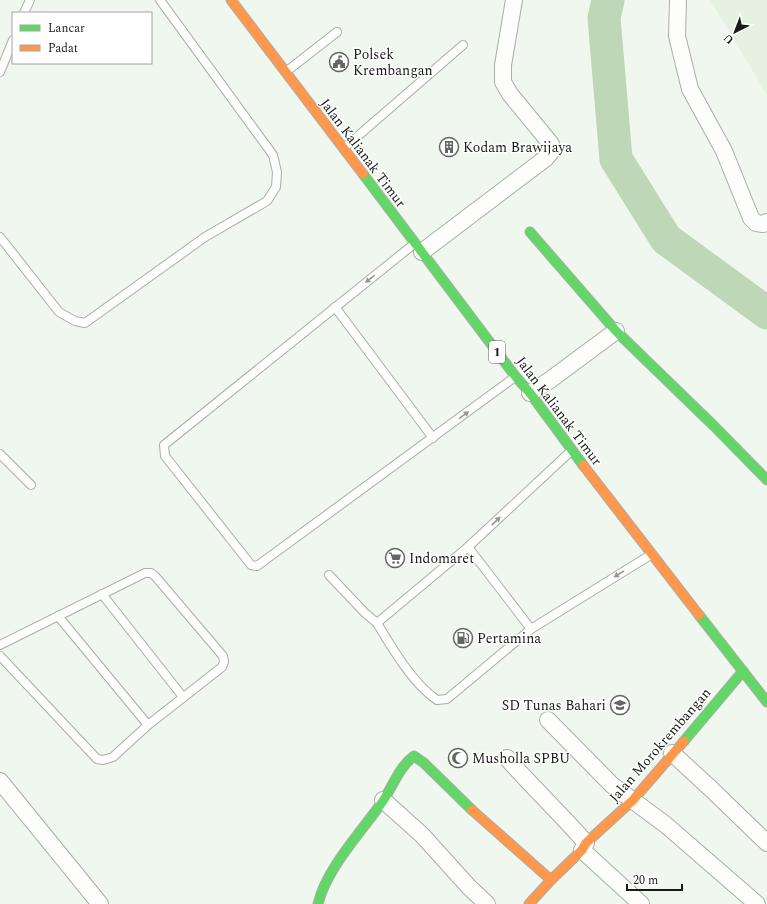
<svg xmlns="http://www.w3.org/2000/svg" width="767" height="904" font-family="Spectral,serif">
	<rect width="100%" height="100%" fill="#f0f7ee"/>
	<polygon fill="#e5f2e1" points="710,0 767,0 767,95"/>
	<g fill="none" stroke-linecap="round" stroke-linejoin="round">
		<polyline stroke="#bed7b6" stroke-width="33" points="608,0 604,18 616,159 666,239 767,313"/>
		<defs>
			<g id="lane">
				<polyline points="24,13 30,0"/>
				<polyline points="287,71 337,32"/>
				<polyline points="0,72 13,40"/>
				<polyline points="344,148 463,45"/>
				<polyline points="0,237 59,312 75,321 85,323 205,237 267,201 276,187 277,172 273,155 160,0"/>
				<polyline points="414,244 164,445 165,456 251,565 257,566 515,377"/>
				<polyline points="335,307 433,438"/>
				<polyline points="0,454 31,485"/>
				<polyline points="468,547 531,629"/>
				<polyline points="329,575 365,613 377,623 468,547 571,451"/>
				<polyline points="102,594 183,697"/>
				<polyline points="58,616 148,725"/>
				<path d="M377,623C392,648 413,684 437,700L447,699L531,629L652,554"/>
				<polyline points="0,645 145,573 151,573 155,576 223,656 224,662 222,667 148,725 113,757 103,760 97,759 0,656"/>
			</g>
			<g id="street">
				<polyline points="678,0 677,36 690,89 724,151 751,218 756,223 763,224 767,222"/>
				<polyline points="422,252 546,158 551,152 551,144 510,94 503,82 503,65 514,0"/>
				<polyline points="530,393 550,380 616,331"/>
				<polyline points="548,720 612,785 666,825 757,904"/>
				<polyline points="672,753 709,787 767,843"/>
				<path d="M507,758C532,787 561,814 586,843"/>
				<polyline points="0,781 100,904"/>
				<polyline points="383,800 422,835 469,887 487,904"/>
				<polyline points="582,850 641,904"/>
			</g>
			<g id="fast">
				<polyline points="363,174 516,377 530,393 583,465"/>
				<polyline points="530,232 616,331 714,426 767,480"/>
				<polyline points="699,615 767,702"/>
				<polyline points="684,741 743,671"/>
				<path d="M318,904C326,869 362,831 383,801C393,786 399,767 414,756L424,763L472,810"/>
			</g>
			<g id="slow">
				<polyline points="231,0 363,174"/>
				<polyline points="583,465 699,615"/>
				<polyline points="472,810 551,880"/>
				<polyline points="529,904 551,880 582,850 586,843 633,800 684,741"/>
			</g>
		</defs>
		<use href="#lane" stroke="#a9aea8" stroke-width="10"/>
		<use href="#street" stroke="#a9aea8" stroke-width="18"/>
		<use href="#fast" stroke="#a9aea8" stroke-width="11"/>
		<use href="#slow" stroke="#a9aea8" stroke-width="11"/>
		<use href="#lane" stroke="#fdfefc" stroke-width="8"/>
		<use href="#street" stroke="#fdfefc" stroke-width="16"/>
		<use href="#fast" stroke="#63d668" stroke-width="9"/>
		<use href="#slow" stroke="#ff974d" stroke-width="9"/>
	</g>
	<defs><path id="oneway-solid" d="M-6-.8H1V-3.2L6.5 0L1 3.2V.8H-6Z"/></defs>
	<g fill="#959894">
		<use href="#oneway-solid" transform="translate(370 279) rotate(141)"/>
		<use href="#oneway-solid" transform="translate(464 415) rotate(-36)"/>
		<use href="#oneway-solid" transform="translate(496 521) rotate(-43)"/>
		<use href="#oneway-solid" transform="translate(619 574) rotate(148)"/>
	</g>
	<defs>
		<symbol id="civic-ring" viewBox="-11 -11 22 22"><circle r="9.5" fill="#fff" stroke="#626861" stroke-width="1.5"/><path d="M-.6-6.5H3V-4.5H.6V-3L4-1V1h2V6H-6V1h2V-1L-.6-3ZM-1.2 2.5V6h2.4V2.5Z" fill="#626861"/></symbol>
		<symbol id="building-ring" viewBox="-11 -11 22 22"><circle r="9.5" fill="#fff" stroke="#626861" stroke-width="1.5"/><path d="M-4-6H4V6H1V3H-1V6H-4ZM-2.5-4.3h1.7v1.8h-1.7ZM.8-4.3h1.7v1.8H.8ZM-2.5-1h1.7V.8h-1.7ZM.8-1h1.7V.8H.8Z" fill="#626861"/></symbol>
		<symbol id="supermarket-ring" viewBox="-11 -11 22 22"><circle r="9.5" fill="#fff" stroke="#626861" stroke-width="1.5"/><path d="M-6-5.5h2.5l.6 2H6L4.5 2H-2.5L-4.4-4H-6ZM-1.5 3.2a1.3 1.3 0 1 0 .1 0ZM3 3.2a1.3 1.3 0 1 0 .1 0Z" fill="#626861"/></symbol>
		<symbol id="fuel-ring" viewBox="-11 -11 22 22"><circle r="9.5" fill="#fff" stroke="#626861" stroke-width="1.5"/><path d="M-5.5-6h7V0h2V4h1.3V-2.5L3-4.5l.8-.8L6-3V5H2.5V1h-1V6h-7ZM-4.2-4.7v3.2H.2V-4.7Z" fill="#626861"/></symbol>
		<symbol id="school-ring" viewBox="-11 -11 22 22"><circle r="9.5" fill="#fff" stroke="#626861" stroke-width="1.5"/><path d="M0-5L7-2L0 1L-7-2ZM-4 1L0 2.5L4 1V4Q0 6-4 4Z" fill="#626861"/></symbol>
		<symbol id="mosque-ring" viewBox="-11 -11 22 22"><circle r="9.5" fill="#fff" stroke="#626861" stroke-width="1.5"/><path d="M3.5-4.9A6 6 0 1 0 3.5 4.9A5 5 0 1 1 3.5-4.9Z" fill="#626861"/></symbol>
	</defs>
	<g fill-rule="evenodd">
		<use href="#civic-ring" x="328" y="51" width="22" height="22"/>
		<use href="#building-ring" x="438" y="136" width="22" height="22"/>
		<use href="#supermarket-ring" x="384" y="547" width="22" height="22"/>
		<use href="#fuel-ring" x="452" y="627" width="22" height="22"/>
		<use href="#school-ring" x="609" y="694" width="22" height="22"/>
		<use href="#mosque-ring" x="447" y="747" width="22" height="22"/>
	</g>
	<g text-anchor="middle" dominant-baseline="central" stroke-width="3" stroke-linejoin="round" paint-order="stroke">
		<rect fill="#fff" stroke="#5c5f5b" stroke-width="1" x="489" y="341" width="16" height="22" rx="3"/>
		<g font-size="13" font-weight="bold" fill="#161b15">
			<text x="497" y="352">1</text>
		</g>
		<g font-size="14" fill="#161b15" stroke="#fff" text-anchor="start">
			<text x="353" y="54">Polsek<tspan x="353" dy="16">Krembangan</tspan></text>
			<text x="463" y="147">Kodam Brawijaya</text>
			<text x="409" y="558">Indomaret</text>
			<text x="477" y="638">Pertamina</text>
			<text x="606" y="705" text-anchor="end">SD Tunas Bahari</text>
			<text x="472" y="758">Musholla SPBU</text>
		</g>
		<g font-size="14" fill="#161b15" stroke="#fff">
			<text transform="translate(363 153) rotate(53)">Jalan Kalianak Timur</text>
			<text transform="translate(559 411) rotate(53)">Jalan Kalianak Timur</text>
			<text transform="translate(660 745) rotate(-49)">Jalan Morokrembangan</text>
		</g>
	</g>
	<rect x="12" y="12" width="140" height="52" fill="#ffffff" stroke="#a2a4a1"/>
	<rect x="20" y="25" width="20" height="6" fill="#63d668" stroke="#a2a4a1"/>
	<text x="48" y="32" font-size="12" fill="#161b15">Lancar</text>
	<rect x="20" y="45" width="20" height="6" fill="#ff974d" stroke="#a2a4a1"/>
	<text x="48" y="52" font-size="12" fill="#161b15">Padat</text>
	<g transform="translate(735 32) rotate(222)" stroke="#ffffff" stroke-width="3" paint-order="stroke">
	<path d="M0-3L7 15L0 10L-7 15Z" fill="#161b15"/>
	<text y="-6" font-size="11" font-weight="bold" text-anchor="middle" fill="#161b15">U</text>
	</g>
	<path d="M627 884v6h55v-6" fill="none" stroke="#161b15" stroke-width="2"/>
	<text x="633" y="884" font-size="12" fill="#161b15" stroke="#ffffff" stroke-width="3" paint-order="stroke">20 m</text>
</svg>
